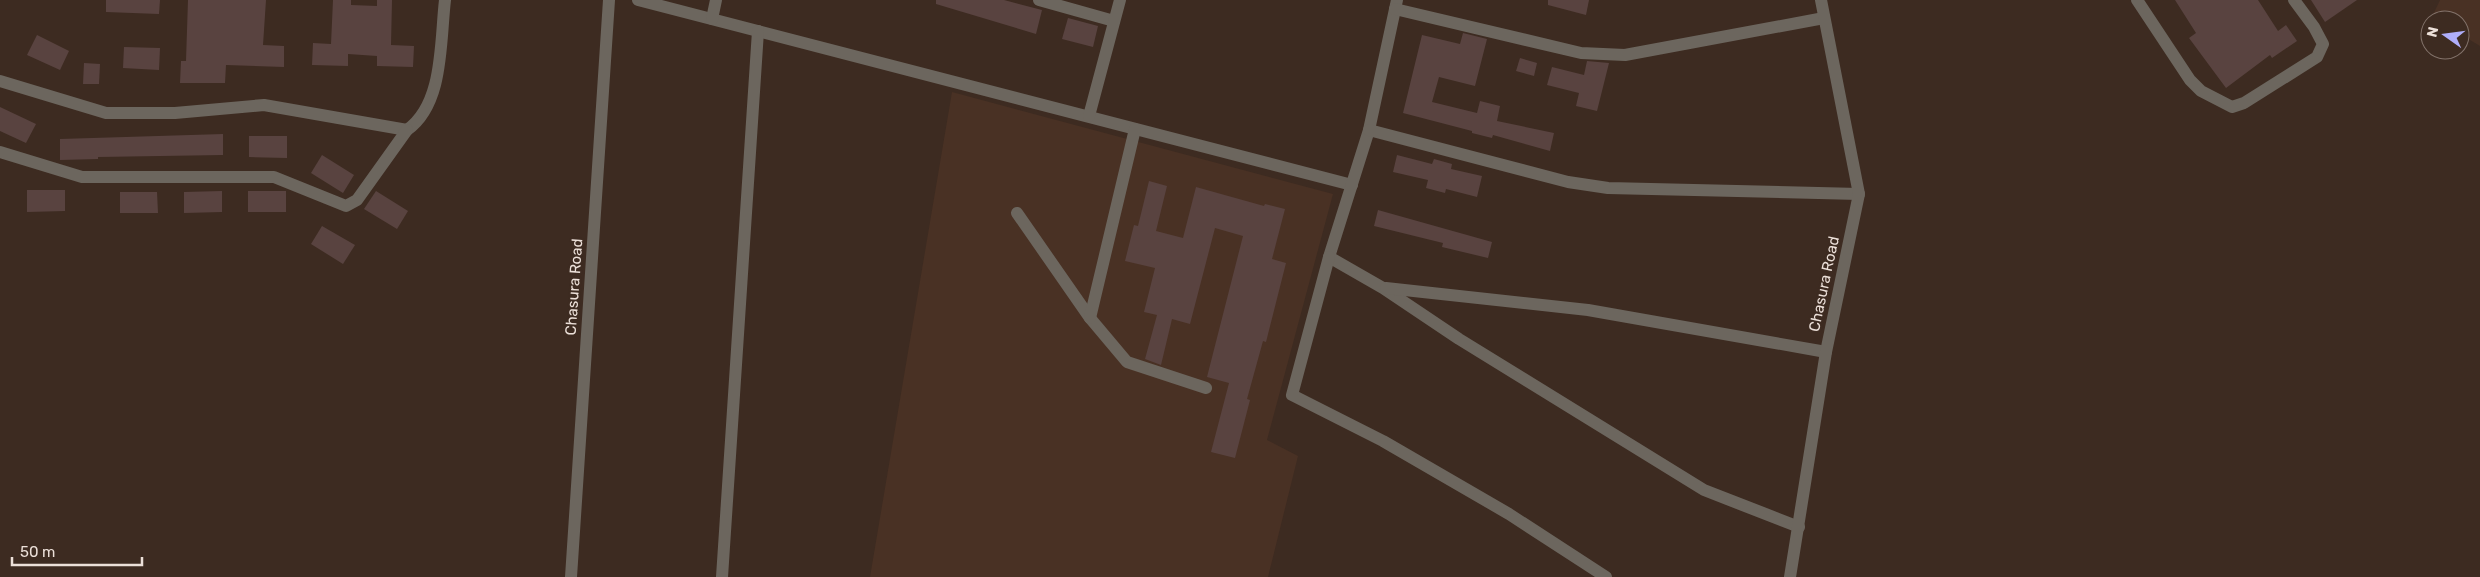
<svg xmlns="http://www.w3.org/2000/svg" width="2480" height="577" font-family="Rubik,sans-serif">
	<rect width="100%" height="100%" fill="#3d2b21"/>
	<g fill="#493124">
		<polygon points="2440,0 2480,0 2480,46 2460,34 2460,20 2436,20 2432,17"/>
		<polygon points="952,92 1333,194 1267,440 1298,456 1268,577 870,577"/>
	</g>
	<g fill="#594340">
		<polygon points="106,0 160,0 159,14 106,12"/>
		<polygon points="188,0 266,0 263,45 284,46 284,67 226,65 225,83 180,83 181,61 186,61"/>
		<polygon points="333,0 351,0 351,5 377,6 377,0 392,0 391,45 414,46 413,67 377,66 377,56 348,54 348,66 312,65 313,43 331,44"/>
		<polygon points="936,0 1004,0 1042,10 1036,34 936,4"/>
		<polygon points="1548,0 1589,0 1586,15 1548,5"/>
		<polygon points="2175,0 2258,0 2278,31 2286,25 2297,41 2272,58 2270,55 2226,88 2189,38 2196,33"/>
		<polygon points="2311,0 2357,0 2325,22"/>
		<polygon points="1068,18 1098,26 1093,47 1062,39"/>
		<polygon points="1463,33 1487,39 1475,86 1439,77 1432,102 1477,113 1480,101 1500,106 1497,121 1554,133 1550,151 1493,135 1492,138 1472,133 1472,131 1403,113 1422,35 1460,44"/>
		<polygon points="37,35 69,51 60,70 27,55"/>
		<polygon points="124,47 160,48 159,70 123,68"/>
		<polygon points="1520,58 1537,63 1534,76 1516,71"/>
		<polygon points="1587,61 1609,63 1597,111 1576,106 1579,93 1547,85 1552,67 1584,75"/>
		<polygon points="84,63 100,64 99,84 83,84"/>
		<polygon points="0,107 36,124 26,143 0,131"/>
		<polygon points="223,134 223,155 98,157 98,159 60,160 60,139"/>
		<polygon points="249,136 287,136 287,158 249,157"/>
		<polygon points="322,155 354,175 343,193 311,173"/>
		<polygon points="1397,155 1432,164 1434,159 1452,164 1451,169 1482,176 1477,197 1446,189 1445,193 1426,188 1428,180 1393,172"/>
		<polygon points="1149,181 1167,186 1156,231 1183,238 1196,187 1264,206 1265,204 1285,209 1272,259 1286,263 1266,342 1263,341 1247,399 1250,400 1235,458 1211,452 1229,383 1207,377 1243,236 1215,228 1190,324 1172,319 1161,365 1145,359 1157,315 1144,312 1155,268 1125,261 1134,225 1138,226"/>
		<polygon points="27,190 65,190 65,211 27,212"/>
		<polygon points="222,191 222,212 184,213 184,192"/>
		<rect x="248" y="191" width="38" height="21"/>
		<polygon points="376,191 408,211 397,229 364,209"/>
		<polygon points="120,192 157,192 158,213 120,213"/>
		<polygon points="1378,210 1492,242 1488,258 1442,247 1443,243 1374,226"/>
		<polygon points="322,226 355,245 343,264 311,244"/>
	</g>
	<g fill="none" stroke-linecap="round" stroke-linejoin="round">
		<g stroke="#6c665e" stroke-width="12">
			<polyline points="638,0 1352,185"/>
			<polyline points="1039,0 1114,21"/>
			<polyline points="1397,0 1369,130 1329,257 1383,288 1459,339 1704,490 1799,527"/>
			<polyline points="2137,0 2190,80 2201,91 2232,107 2244,103 2317,57 2323,44 2314,27 2294,0"/>
			<polyline points="1395,9 1581,53 1625,55 1824,18"/>
			<polyline points="712,19 716,0"/>
			<path d="M0,81L106,113H175L264,105L407,130C444,104 440,42 445,0"/>
			<polyline points="1089,116 1120,0"/>
			<polyline points="1369,130 1568,182 1608,188 1859,194"/>
			<polyline points="0,152 82,177 274,177 346,206 357,200 407,130"/>
			<polyline points="1017,213 1090,318 1127,362 1206,388"/>
			<polyline points="1329,257 1292,395 1383,441 1509,514 1606,577"/>
			<polyline points="1386,288 1588,310 1826,352"/>
			<polyline points="1090,318 1135,129"/>
			<polyline points="571,577 609,0"/>
			<polyline points="722,577 758,31"/>
			<polyline points="1790,577 1826,352 1859,194 1821,0"/>
		</g>
	</g>
	<g text-anchor="middle" dominant-baseline="central" stroke-width="4.5" stroke-linejoin="round" paint-order="stroke">
		<g font-size="15" fill="#ece0d9" stroke="#3d2b21">
			<text transform="translate(1824 284) rotate(-78)">Chasura Road</text>
			<text transform="translate(574 287) rotate(-86)">Chasura Road</text>
		</g>
	</g>
	<g transform="translate(2445 35) rotate(284)"><circle r="24" fill="#3d2b21" stroke="#83736b"/>
	<path d="M0-4L9 19L0 12L-9 19Z" fill="#afaefa"/>
	<text y="-8" font-size="14" font-weight="bold" text-anchor="middle" fill="#ece0d9">N</text>
	</g>
	<path d="M12 557v8h130v-8" fill="none" stroke="#ece0d9" stroke-width="2.5"/>
	<text x="20" y="557" font-size="15" fill="#ece0d9" stroke="#3d2b21" stroke-width="4" paint-order="stroke">50 m</text>
</svg>
